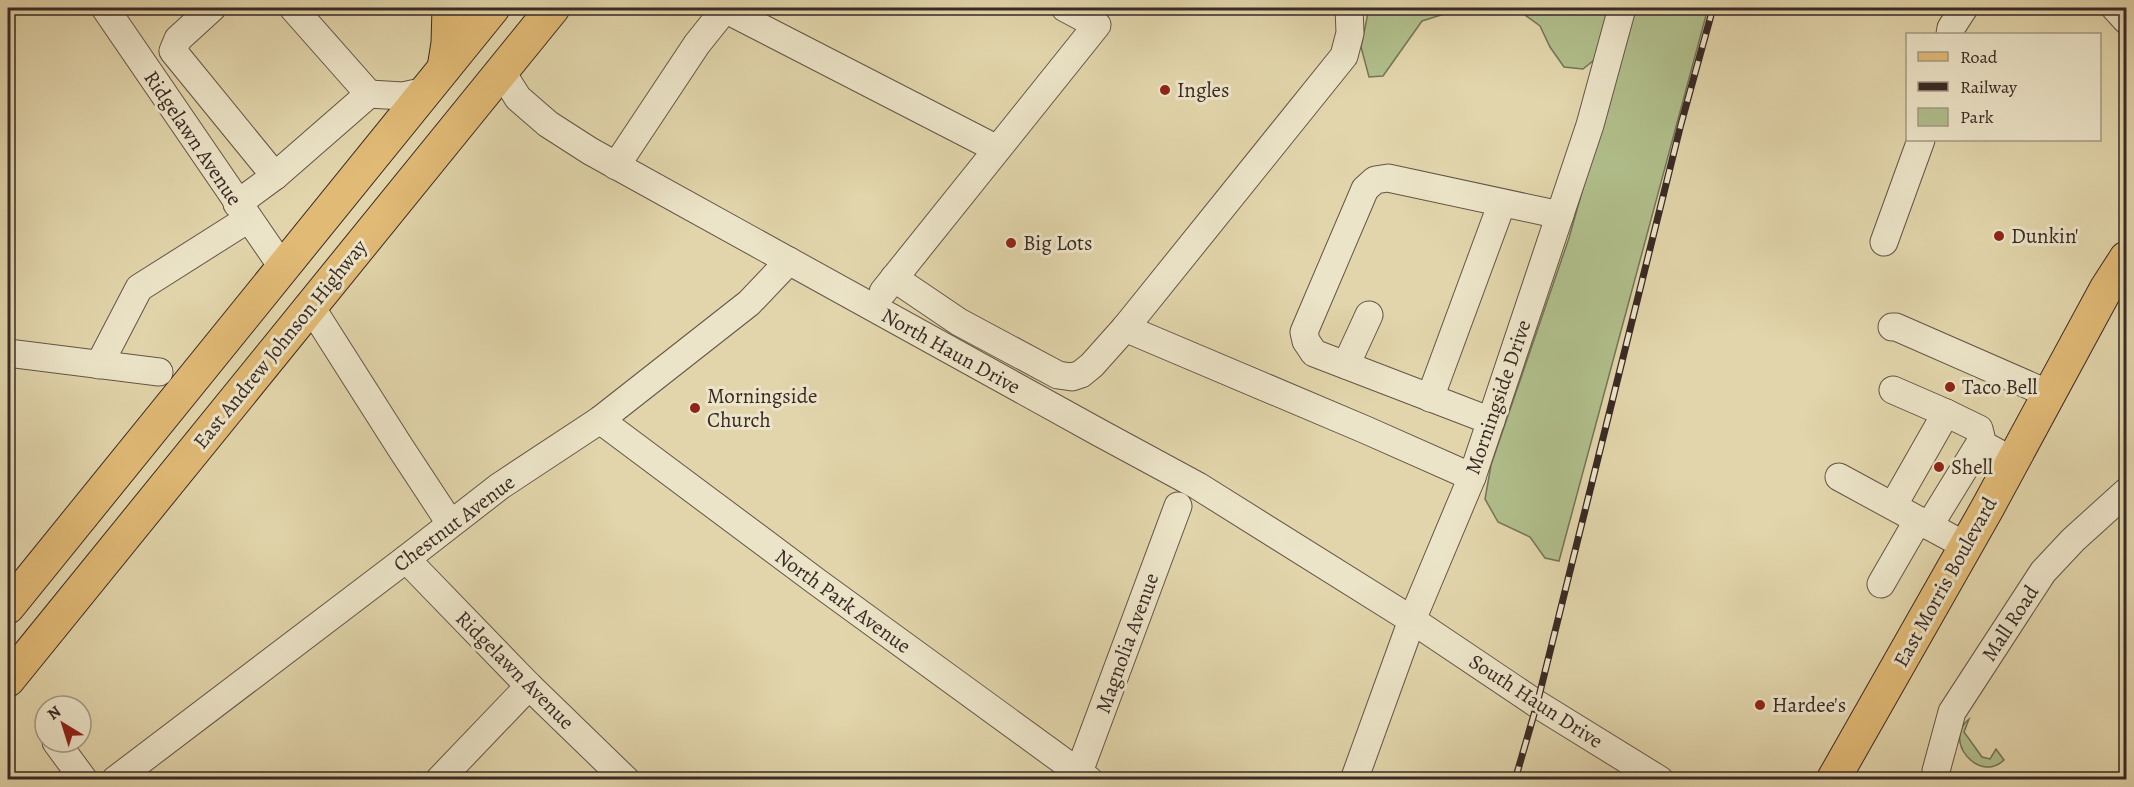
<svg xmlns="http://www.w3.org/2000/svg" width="2134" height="787" font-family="Alegreya,serif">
	<rect width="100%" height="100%" fill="#e2d5ab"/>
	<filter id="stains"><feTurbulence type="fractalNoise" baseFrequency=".00333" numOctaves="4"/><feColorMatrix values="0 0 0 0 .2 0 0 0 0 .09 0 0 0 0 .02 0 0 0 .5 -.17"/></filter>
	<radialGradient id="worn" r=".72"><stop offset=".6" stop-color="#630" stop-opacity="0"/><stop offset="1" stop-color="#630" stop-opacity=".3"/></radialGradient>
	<g fill="#b0be8b" stroke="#747458" stroke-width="1.5">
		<polygon points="1369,8 1612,8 1599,56 1583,69 1564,67 1550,47 1540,26 1521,12 1496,9 1457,10 1422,21 1383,76 1369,77 1361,47"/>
		<polygon points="1634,8 1708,8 1559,561 1545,558 1530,537 1498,522 1485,499 1491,465 1569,238"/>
		<path d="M1969,719L1964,732L1982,757L1990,759L1996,749L2004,760C1979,784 1942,740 1969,719Z"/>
	</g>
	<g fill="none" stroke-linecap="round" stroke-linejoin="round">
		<defs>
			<g id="minor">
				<polyline points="105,8 283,268"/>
				<polyline points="212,8 178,39 173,51 275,176 237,204"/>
				<polyline points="723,8 997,149"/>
				<polyline points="2115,8 2126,20"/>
				<polyline points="1950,34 1951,28 1964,8"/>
				<polyline points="501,71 518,98 548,124 590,151 1100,433 1198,486 1412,620 1537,704 1660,780"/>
				<polyline points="369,94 403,96 426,91"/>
				<polyline points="616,166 697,44 725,9"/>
				<polyline points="275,176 369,94 293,8"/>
				<polyline points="1884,242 1921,140"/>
				<polyline points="894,278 959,322 1058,375 1072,377 1081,374 1092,365 1125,328 1344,56 1350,33 1349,8"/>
				<polyline points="883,292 1097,25 1065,8"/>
				<polyline points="311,307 400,447 450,523"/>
				<polyline points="1892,327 1896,327 2049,394"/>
				<polyline points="1125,328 1366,430 1472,477"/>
				<polyline points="8,353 159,372"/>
				<polyline points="99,365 139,288 248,219"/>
				<polyline points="1346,365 1369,315"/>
				<polyline points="1893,390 1946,413"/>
				<polyline points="1430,398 1502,203"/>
				<polyline points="600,420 817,582 1089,780"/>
				<polyline points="1491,421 1314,353 1306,341 1304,332 1365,189 1375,180 1388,178 1560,215"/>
				<polyline points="1839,477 1966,546"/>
				<polyline points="1893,506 1946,413 1979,429 1981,437 1980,443 2013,461"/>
				<polyline points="1929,526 1980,443"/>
				<polyline points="406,559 529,686 626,780"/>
				<polyline points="1881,584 1918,520"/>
				<polyline points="56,742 84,780"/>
				<polyline points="115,780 406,559 500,486 600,420 749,303 789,261"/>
				<polyline points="439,780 529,686"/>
				<polyline points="1076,780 1178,506"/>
				<polyline points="1354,780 1412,620 1472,477 1590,125 1622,8"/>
				<polyline points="1938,780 1936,771 1952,712 2043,572 2073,540 2126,492"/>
			</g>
			<g id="major">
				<polyline points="444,68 448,43 449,8"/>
				<polyline points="8,607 493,8"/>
				<polyline points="8,680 553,8"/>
				<polyline points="1833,780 1988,507 2106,289 2126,258"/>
			</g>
		</defs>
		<use href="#minor" stroke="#635546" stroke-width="29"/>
		<use href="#major" stroke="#392a25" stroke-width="35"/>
		<use href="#minor" stroke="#ece4c8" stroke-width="27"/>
		<use href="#major" stroke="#e1ba76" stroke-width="33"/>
		<defs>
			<polyline id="rail" points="1515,780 1537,704 1681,124 1713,8"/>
		</defs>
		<use href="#rail" stroke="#392a25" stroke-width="7"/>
		<use href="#rail" stroke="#ece4c8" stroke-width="4.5" stroke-dasharray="14" stroke-linecap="butt"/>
	</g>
	<g fill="#8f2418" stroke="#ece4c8" stroke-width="2">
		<circle cx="1165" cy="90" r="6"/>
		<circle cx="1999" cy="236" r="6"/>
		<circle cx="1011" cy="243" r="6"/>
		<circle cx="1950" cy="387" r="6"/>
		<circle cx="695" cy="408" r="6"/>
		<circle cx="1939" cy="467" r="6"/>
		<circle cx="1760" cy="705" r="6"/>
	</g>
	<g text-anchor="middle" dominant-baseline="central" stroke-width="6" stroke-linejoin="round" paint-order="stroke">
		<g font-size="21" fill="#392a25" stroke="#ece4c8" text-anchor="start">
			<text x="1177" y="90">Ingles</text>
			<text x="2011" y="236">Dunkin'</text>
			<text x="1023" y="243">Big Lots</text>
			<text x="1962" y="387">Taco Bell</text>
			<text x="707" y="396">Morningside<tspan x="707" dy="24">Church</tspan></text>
			<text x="1951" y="467">Shell</text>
			<text x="1772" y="705">Hardee's</text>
		</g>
		<g font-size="21" fill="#392a25" stroke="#ece4c8">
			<text transform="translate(193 138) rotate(56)">Ridgelawn Avenue</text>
			<text transform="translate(280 344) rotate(-51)">East Andrew Johnson Highway</text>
			<text transform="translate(951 351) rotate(29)">North Haun Drive</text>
			<text transform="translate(1498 397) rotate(-71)">Morningside Drive</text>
			<text transform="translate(454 523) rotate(-37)">Chestnut Avenue</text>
			<text transform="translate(1945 582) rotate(-61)">East Morris Boulevard</text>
			<text transform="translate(843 601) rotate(36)">North Park Avenue</text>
			<text transform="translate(2010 623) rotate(-57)">Mall Road</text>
			<text transform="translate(1127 643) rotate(-70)">Magnolia Avenue</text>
			<text transform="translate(515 670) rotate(45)">Ridgelawn Avenue</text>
			<text transform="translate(1536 701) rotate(33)">South Haun Drive</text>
		</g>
	</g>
	<rect width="2134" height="787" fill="none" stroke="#e2d5ab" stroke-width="30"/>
	<rect x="9" y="9" width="2116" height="769" fill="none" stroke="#392a25" stroke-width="3"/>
	<rect x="15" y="15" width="2104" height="757" fill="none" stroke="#392a25" stroke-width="1.5"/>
	<rect x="1906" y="33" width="195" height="108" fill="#ece4c8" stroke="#a49a87" stroke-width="1.5"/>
	<rect x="1918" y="52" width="30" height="9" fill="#e1ba76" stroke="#a49a87" stroke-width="1.5"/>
	<text x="1960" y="63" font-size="18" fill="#392a25">Road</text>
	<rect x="1918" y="82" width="30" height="9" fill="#392a25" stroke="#a49a87" stroke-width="1.5"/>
	<text x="1960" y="93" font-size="18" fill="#392a25">Railway</text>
	<rect x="1918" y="108" width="30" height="18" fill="#b0be8b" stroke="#a49a87" stroke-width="1.5"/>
	<text x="1960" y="123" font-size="18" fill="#392a25">Park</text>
	<g transform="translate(63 724) rotate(322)"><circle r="28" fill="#ece4c8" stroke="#a49a87" stroke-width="1.5"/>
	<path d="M0-4.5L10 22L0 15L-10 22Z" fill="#8f2418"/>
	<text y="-9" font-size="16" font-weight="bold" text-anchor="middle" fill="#392a25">N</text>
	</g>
	<rect width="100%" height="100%" filter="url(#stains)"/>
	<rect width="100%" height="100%" fill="url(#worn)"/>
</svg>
